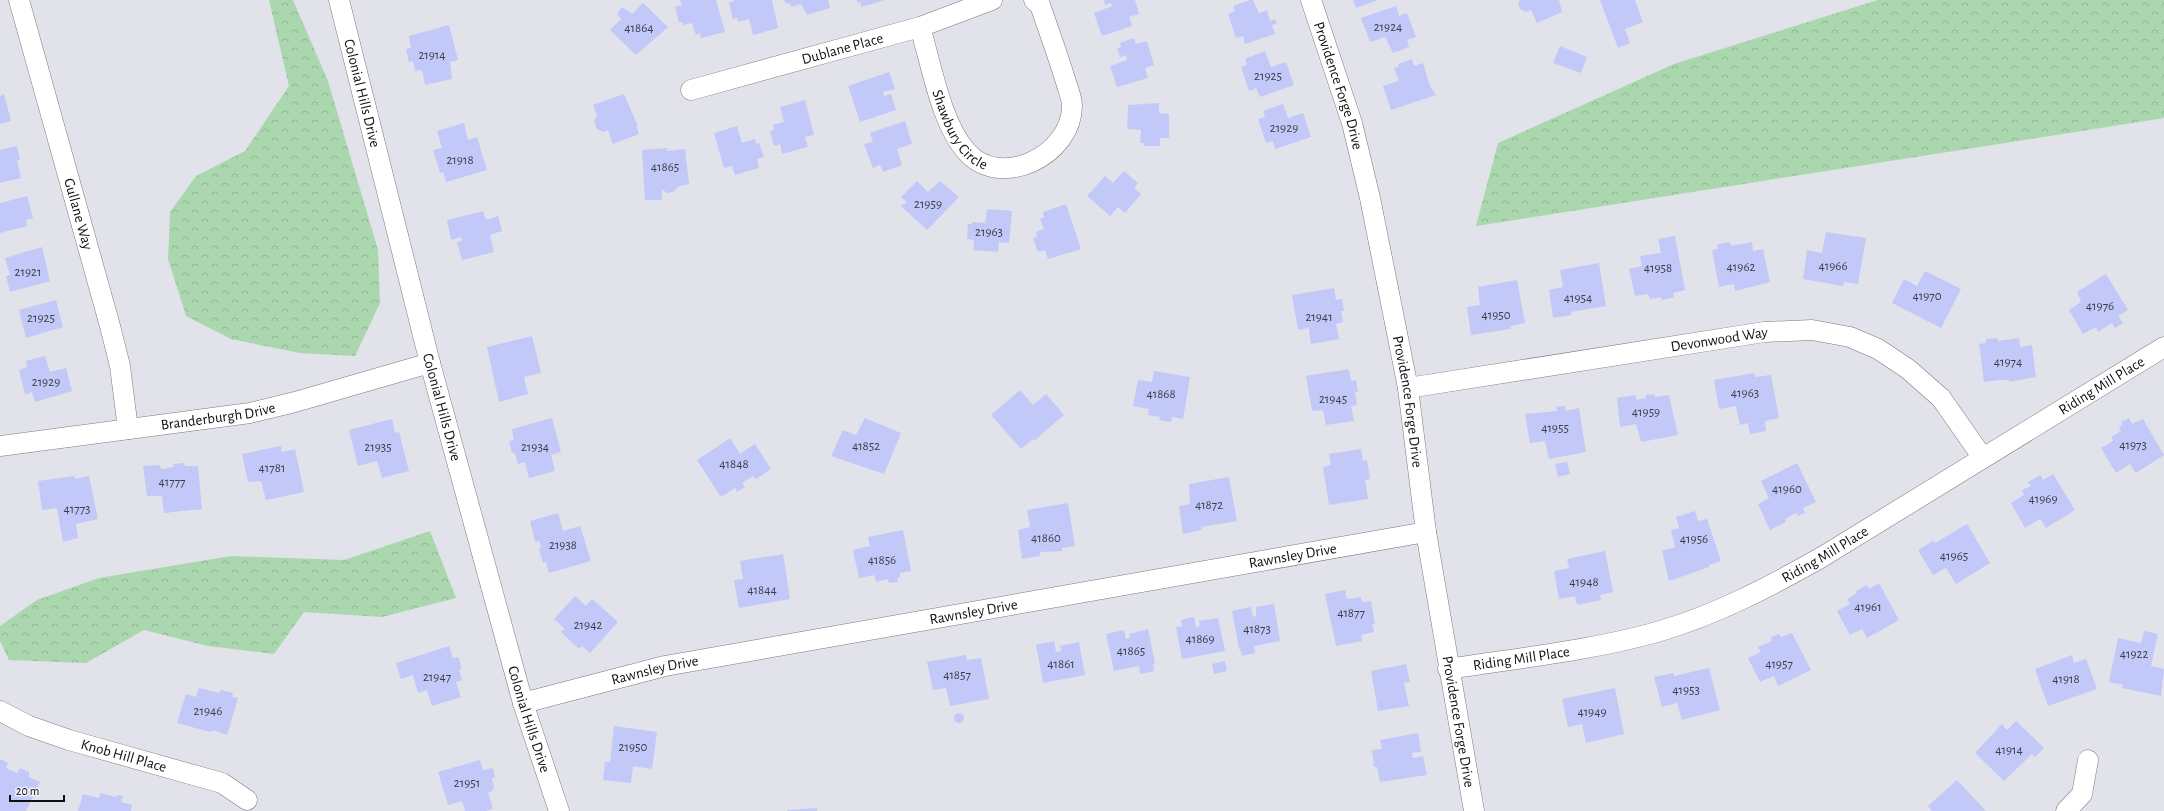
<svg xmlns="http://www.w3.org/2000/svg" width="2164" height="811" font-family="'Alegreya Sans',sans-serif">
	<defs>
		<pattern id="forest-crowns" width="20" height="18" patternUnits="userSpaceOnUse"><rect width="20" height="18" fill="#aad7ae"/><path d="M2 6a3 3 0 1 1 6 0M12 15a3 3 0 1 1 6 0" fill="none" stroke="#91b795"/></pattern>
	</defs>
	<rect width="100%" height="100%" fill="#e1e2ea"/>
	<g fill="url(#forest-crowns)">
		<polygon points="269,0 293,0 328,81 378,250 380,303 355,356 300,353 231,339 186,316 168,259 170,212 196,176 245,151 289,86"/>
		<polygon points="1878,0 2164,0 2164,118 1476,226 1498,143 1674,64"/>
		<polygon points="430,531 456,598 382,617 304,612 274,654 208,646 144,630 86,663 9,660 0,641 0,626 37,600 99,578 231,556 344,560"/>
	</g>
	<g fill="#c2c9f8">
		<polygon points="680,0 716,0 725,32 701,38 700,33 696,35 692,23 683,25 683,22 679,23 675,7 682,5"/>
		<polygon points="735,0 772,0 778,28 753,35 749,19 738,22 737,18 733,19 729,3"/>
		<polygon points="784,0 828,0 830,8 807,15 801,4 791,7 790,3 786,4"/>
		<polygon points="856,0 885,0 861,7 860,2 858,3"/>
		<polygon points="1104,0 1135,0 1139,14 1129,17 1132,26 1102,36 1094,13 1112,6 1111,3 1105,5"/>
		<polygon points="1250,0 1253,0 1259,13 1267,10 1270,21 1275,19 1277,24 1272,25 1275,34 1245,44 1243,36 1236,38 1228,14 1235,11 1233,6"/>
		<polygon points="1353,0 1378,0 1356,8"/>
		<polygon points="1520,0 1559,0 1562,12 1537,23 1531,10 1526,12 1520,9 1518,4"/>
		<polygon points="1600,0 1635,0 1643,22 1625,29 1630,43 1618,48"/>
		<polygon points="643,3 668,27 636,55 610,30 621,19 617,14 622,7 632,14"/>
		<polygon points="1396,6 1399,16 1407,13 1416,37 1407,40 1409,47 1393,53 1385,37 1370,42 1361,18"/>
		<polygon points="449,25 458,60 450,62 452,79 425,85 422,70 415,71 413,61 409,62 406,49 411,48 409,36"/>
		<polygon points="1134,38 1136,44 1147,41 1154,65 1145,68 1148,78 1117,87 1110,66 1127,60 1126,55 1120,57 1117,48 1121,47 1120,43"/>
		<polygon points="1560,46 1587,57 1581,73 1553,63"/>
		<polygon points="1265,51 1271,67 1286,62 1294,85 1260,97 1256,88 1249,91 1241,67 1247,65 1245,59"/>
		<polygon points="1412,59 1414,66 1423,63 1430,86 1436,95 1391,110 1383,86 1399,81 1394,68 1399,67 1398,64"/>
		<polygon points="889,72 895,89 883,92 884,96 891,94 896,110 860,122 848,86"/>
		<polygon points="4,94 11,121 0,124 0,96"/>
		<polygon points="624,94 638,126 636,126 639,134 613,144 608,130 603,132 597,129 594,121 597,116 593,105"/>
		<polygon points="805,100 814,135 805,137 808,147 782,154 780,144 774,146 770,131 774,130 773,125 784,122 780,107"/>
		<polygon points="1159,103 1159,113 1169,114 1169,138 1160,138 1160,146 1144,146 1144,143 1140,143 1141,130 1127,129 1128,105"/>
		<polygon points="1283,104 1288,118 1303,113 1311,137 1275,149 1273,141 1266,143 1258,119 1265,117 1263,111"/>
		<polygon points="905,121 912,144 897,149 902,165 883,172 880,165 873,168 864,144 873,142 870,133"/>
		<polygon points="464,123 468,140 477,137 487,170 446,182 443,172 440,173 433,150 442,148 437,131"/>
		<polygon points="737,126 742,143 755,139 756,144 759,143 764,157 757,159 759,168 735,175 732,166 724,168 714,133"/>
		<polygon points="17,146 20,160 17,160 21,178 0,183 0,150"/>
		<polygon points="667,148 667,151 685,149 689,184 679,186 673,192 667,193 662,189 662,200 645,200 642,150"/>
		<polygon points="1124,171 1138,183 1134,188 1141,194 1125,213 1118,207 1110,216 1087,196 1105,176 1113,183"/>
		<polygon points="917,181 928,192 940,181 959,197 927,230 901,206 907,202 901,197"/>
		<polygon points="27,196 33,218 26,220 27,226 0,233 0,203"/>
		<polygon points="1066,204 1081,249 1048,259 1045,250 1038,252 1033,238 1037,237 1036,232 1044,229 1040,219 1044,217 1043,212"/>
		<polygon points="987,209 1012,211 1009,243 999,242 998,252 973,250 974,240 967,239 968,224 972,224 972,222 985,223"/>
		<polygon points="483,211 486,220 498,216 502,231 490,235 494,252 462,260 457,242 462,241 461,237 451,240 447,220"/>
		<polygon points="1826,232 1866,238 1858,284 1844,282 1843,286 1803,279 1807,250 1822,253"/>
		<polygon points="1675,236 1685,290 1673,293 1674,297 1662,300 1661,297 1650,299 1648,294 1635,296 1629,269 1642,266 1640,256 1661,253 1658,239"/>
		<polygon points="1730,242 1731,246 1752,242 1753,251 1763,249 1770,282 1735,291 1734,284 1719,287 1712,250 1718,249 1717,244"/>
		<polygon points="42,247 50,281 10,292 6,276 10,275 5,258"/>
		<polygon points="1599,263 1606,306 1571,312 1572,315 1553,318 1549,290 1563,287 1560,270"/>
		<polygon points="1925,271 1961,289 1941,328 1892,303 1904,279 1917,286"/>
		<polygon points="2106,274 2128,310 2118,316 2123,323 2115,328 2112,323 2098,332 2096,327 2083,334 2069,310 2081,302 2077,292"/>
		<polygon points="1517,280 1525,323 1510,326 1511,329 1471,335 1467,307 1480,305 1478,287"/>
		<polygon points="1334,288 1336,300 1342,299 1344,311 1341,311 1343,322 1336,324 1339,339 1311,344 1309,328 1298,330 1292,295"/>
		<polygon points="56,300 63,327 26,338 19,310"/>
		<polygon points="532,336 541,373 524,377 528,394 499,402 487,347"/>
		<polygon points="1998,338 1998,341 2019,338 2020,347 2032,345 2036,377 2009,382 2009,380 1999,380 1984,382 1979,344 1986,343 1986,339"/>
		<polygon points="45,356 50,372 66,368 72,391 35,402 32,392 25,395 19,370 27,367 26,361"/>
		<polygon points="1349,369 1351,381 1356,380 1358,392 1355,392 1357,405 1351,406 1354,421 1326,425 1323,410 1312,411 1306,376"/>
		<polygon points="1154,371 1190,377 1183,419 1172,417 1171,422 1159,420 1160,417 1148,415 1149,409 1133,406 1138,380 1152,382"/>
		<polygon points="1754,373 1755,377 1771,375 1779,418 1765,421 1766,431 1750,434 1748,423 1740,425 1736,406 1719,409 1714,380"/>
		<polygon points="1020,390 1033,405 1046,394 1064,415 1034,441 1033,439 1021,449 991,415"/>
		<polygon points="1655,394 1655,397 1669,395 1678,435 1641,442 1636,424 1620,427 1617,398 1636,395 1636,400 1646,398 1646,395"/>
		<polygon points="1565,406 1565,411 1579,408 1586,452 1549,459 1545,441 1530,443 1525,414 1557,411 1556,407"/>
		<polygon points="552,418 561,452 551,455 555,471 529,478 525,462 518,464 515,453 512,453 509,441 514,440 512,429"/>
		<polygon points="865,418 901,433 884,474 831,456 843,430 856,435"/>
		<polygon points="2129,418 2132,424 2143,419 2164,455 2136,473 2130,464 2116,473 2101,448 2113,441 2111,437 2121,431 2119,427 2122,425 2121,422"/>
		<polygon points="392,419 395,433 399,432 409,471 382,478 377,461 358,466 349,430"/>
		<polygon points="730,438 740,454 755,444 771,469 756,479 753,476 742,483 745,487 737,492 735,488 721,497 697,460"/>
		<polygon points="281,446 282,452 295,449 304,492 266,500 261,481 248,482 242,454"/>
		<polygon points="1361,449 1363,461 1367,460 1370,479 1365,480 1368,499 1329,505 1323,467 1331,465 1329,454"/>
		<polygon points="1567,462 1570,474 1558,477 1555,464"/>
		<polygon points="184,463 185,466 198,466 202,509 164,513 162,496 147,496 143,466 160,465 161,469 174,467 173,464"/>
		<polygon points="1797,463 1816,502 1803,508 1805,513 1798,516 1796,513 1785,519 1786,522 1770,530 1758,504 1769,498 1761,481"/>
		<polygon points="2053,474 2075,510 2046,528 2040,519 2025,528 2011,503 2024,495 2022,490 2031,486 2028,482 2041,475 2043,480"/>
		<polygon points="74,476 75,479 89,476 98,519 76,524 78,538 63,542 57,508 42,510 38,481"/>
		<polygon points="1229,477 1237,521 1201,527 1202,530 1183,534 1179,506 1190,504 1189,484"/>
		<polygon points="1068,503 1075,546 1062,548 1062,551 1040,552 1040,556 1022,559 1018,530 1030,527 1027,510"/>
		<polygon points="1695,511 1698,521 1707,519 1721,561 1709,565 1709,567 1669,581 1662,551 1675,547 1671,530 1679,528 1676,517"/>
		<polygon points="558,513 563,531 580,526 591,561 549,573 546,562 543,563 539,549 541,548 539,541 535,542 530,521"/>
		<polygon points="1967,524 1990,563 1956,584 1946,568 1933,575 1918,550 1933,541 1935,543"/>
		<polygon points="903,530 911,571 900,573 900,577 897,578 898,582 889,583 888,579 876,582 874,575 859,578 853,550 870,546 868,537"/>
		<polygon points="1605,551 1613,592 1600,595 1601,600 1577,605 1575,596 1559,599 1554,571 1569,568 1567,559"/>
		<polygon points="783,554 790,599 739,608 734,580 743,579 740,561"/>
		<polygon points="1879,583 1899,620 1867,638 1862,629 1850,635 1837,611 1850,604 1847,599 1857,593 1856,591 1867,585 1869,589"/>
		<polygon points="1345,590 1347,599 1361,597 1362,602 1371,601 1375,624 1372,625 1374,632 1361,635 1362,641 1336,646 1325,594"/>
		<polygon points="575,596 586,606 592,599 618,622 590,653 582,646 579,649 561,632 565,629 554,619"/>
		<polygon points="1274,604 1280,641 1254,646 1255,653 1242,656 1240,649 1239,649 1232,611 1251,607 1253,617 1256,616 1256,607"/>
		<polygon points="1194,617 1196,627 1200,626 1199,621 1218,618 1225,651 1182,659 1176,627 1182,626 1181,620"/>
		<polygon points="1148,629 1155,663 1153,664 1154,671 1140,674 1139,666 1114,671 1106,634 1124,630 1126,639 1130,638 1129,634"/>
		<polygon points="2144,631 2158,634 2151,666 2164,669 2161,696 2122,688 2123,685 2109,682 2118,638 2141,643"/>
		<polygon points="1792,633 1811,670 1778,686 1774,676 1760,682 1748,658 1761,652 1758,647 1772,641 1771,637 1779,634 1781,637"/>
		<polygon points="1054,641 1056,652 1061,651 1060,646 1079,642 1085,675 1043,683 1036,645"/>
		<polygon points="449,646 453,658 458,657 462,668 459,670 462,680 456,682 461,697 432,706 427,690 418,693 413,675 401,679 396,663"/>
		<polygon points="966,655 967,660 981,658 989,699 950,706 946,688 933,690 927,662"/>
		<polygon points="2072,655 2074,663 2086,659 2097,689 2048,706 2035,669"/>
		<polygon points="1225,661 1227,671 1214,674 1212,664"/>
		<polygon points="1406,664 1410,682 1404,683 1409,706 1378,711 1371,671"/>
		<polygon points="1709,668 1720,710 1682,720 1677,703 1662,707 1654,677 1673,673 1674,676"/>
		<polygon points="199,688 219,693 221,690 233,693 232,697 238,698 227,735 213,730 210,732 177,723 186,694 196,697"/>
		<polygon points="1615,688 1624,734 1586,743 1582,724 1568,727 1562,699"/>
		<circle cx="959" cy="718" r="5"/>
		<polygon points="2016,721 2044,748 2035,757 2032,754 2004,781 1975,753 2002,724 2007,730"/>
		<polygon points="614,726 657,732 652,769 633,766 631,783 603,780 605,762 610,762"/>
		<polygon points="1418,733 1421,752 1412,753 1413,758 1423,756 1427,775 1380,782 1377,767 1374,767 1372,750 1382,749 1380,740"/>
		<polygon points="0,759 8,763 6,768 17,773 20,768 29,772 29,777 40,782 26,811 0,811"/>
		<polygon points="480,760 483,770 493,768 495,777 492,778 494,787 492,791 488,793 493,809 486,811 465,811 462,801 448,805 438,772"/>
		<polygon points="1957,780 1986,811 1932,811 1928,806"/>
		<polygon points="100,793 116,797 117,795 123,796 121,802 132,805 131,811 78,811 83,794 99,798"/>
		<polygon points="817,808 817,811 787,811 787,810"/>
	</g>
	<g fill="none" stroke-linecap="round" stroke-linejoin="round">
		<defs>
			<g id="minor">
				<path id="s1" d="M19,0L110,326L120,366L128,429"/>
				<path id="s2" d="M339,0L430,363L523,703L559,811"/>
				<path id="s3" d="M1311,0L1352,123L1370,198L1408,388L1426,532L1474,811"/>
				<path id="s4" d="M920,27C931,63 941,123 966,151C1000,191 1072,155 1072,106C1072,98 1068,89 1066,82C1058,56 1049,31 1040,5L1034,0"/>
				<path id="s5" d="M691,90L920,27L992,0"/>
				<path id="s6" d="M1408,388L1764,332L1812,330L1850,337L1878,349L1908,369L1941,398L1983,458"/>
				<path id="s7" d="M0,446L250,413L295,402L430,363"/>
				<path id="s8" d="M1448,669C1518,658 1589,651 1657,632C1716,615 1769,587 1822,557L2164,347"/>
				<path id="s9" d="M523,703L665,666L1426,532"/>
				<path id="s10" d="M0,711L29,726L69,740L222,783L247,800"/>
				<polyline points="2066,811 2082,794 2088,760"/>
			</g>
		</defs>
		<use href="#minor" stroke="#797a81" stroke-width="21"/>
		<use href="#minor" stroke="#fff" stroke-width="20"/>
	</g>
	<g text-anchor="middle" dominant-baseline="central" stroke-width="3" stroke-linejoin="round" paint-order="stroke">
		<g font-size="13" fill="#3a3d4a">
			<text x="1388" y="27">21924</text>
			<text x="639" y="28">41864</text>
			<text x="432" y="55">21914</text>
			<text x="1268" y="76">21925</text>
			<text x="1284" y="128">21929</text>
			<text x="460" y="160">21918</text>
			<text x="665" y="167">41865</text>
			<text x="928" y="204">21959</text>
			<text x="989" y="232">21963</text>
			<text x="1833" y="266">41966</text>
			<text x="1741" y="267">41962</text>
			<text x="1658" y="268">41958</text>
			<text x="28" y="272">21921</text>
			<text x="1927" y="296">41970</text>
			<text x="1578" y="298">41954</text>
			<text x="2100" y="306">41976</text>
			<text x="1496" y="315">41950</text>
			<text x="1319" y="317">21941</text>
			<text x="41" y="318">21925</text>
			<text x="2008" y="362">41974</text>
			<text x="46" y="382">21929</text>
			<text x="1745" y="393">41963</text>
			<text x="1161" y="394">41868</text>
			<text x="1333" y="399">21945</text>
			<text x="1646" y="412">41959</text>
			<text x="1555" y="428">41955</text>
			<text x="2133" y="445">41973</text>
			<text x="866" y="446">41852</text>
			<text x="378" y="447">21935</text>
			<text x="535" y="447">21934</text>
			<text x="734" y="464">41848</text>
			<text x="272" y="468">41781</text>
			<text x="172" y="482">41777</text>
			<text x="1787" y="489">41960</text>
			<text x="2043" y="499">41969</text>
			<text x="1209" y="505">41872</text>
			<text x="77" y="509">41773</text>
			<text x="1046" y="538">41860</text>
			<text x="1694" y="539">41956</text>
			<text x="563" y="545">21938</text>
			<text x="1954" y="556">41965</text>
			<text x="882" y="560">41856</text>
			<text x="1584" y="582">41948</text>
			<text x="762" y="590">41844</text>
			<text x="1868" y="607">41961</text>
			<text x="1351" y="613">41877</text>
			<text x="588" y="625">21942</text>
			<text x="1257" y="629">41873</text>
			<text x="1200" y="639">41869</text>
			<text x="1131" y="651">41865</text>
			<text x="2134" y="654">41922</text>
			<text x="1061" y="664">41861</text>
			<text x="1779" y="664">41957</text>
			<text x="957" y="675">41857</text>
			<text x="437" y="677">21947</text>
			<text x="2066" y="679">41918</text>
			<text x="1686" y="690">41953</text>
			<text x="208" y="711">21946</text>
			<text x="1592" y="712">41949</text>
			<text x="633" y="747">21950</text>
			<text x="2009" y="750">41914</text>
			<text x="467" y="783">21951</text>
		</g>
		<g font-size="15" fill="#0d0e10" stroke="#eeeff8">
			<text stroke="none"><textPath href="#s5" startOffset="157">Dublane Place</textPath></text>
			<text stroke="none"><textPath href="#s3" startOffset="90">Providence Forge Drive</textPath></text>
			<text stroke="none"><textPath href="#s2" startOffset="96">Colonial Hills Drive</textPath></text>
			<text stroke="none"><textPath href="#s4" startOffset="112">Shawbury Circle</textPath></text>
			<text stroke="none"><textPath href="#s1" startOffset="222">Gullane Way</textPath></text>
			<text stroke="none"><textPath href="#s6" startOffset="315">Devonwood Way</textPath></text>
			<text stroke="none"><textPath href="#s8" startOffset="722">Riding Mill Place</textPath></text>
			<text stroke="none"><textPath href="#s3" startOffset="414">Providence Forge Drive</textPath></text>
			<text stroke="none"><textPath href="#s2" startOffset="420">Colonial Hills Drive</textPath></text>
			<text stroke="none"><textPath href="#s7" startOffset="220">Branderburgh Drive</textPath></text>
			<text stroke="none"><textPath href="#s8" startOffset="398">Riding Mill Place</textPath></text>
			<text stroke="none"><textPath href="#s9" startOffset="784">Rawnsley Drive</textPath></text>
			<text stroke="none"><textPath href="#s9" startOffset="460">Rawnsley Drive</textPath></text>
			<text stroke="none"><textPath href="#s8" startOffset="74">Riding Mill Place</textPath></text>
			<text stroke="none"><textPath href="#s9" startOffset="136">Rawnsley Drive</textPath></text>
			<text stroke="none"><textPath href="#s2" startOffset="744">Colonial Hills Drive</textPath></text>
			<text stroke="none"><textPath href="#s3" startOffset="738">Providence Forge Drive</textPath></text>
			<text stroke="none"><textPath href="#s10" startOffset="132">Knob Hill Place</textPath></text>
		</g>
	</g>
	<path d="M10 795v6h54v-6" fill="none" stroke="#0d0e10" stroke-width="2"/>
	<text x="16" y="795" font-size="12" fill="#0d0e10" stroke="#eeeff8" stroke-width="3" paint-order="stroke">20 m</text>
</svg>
